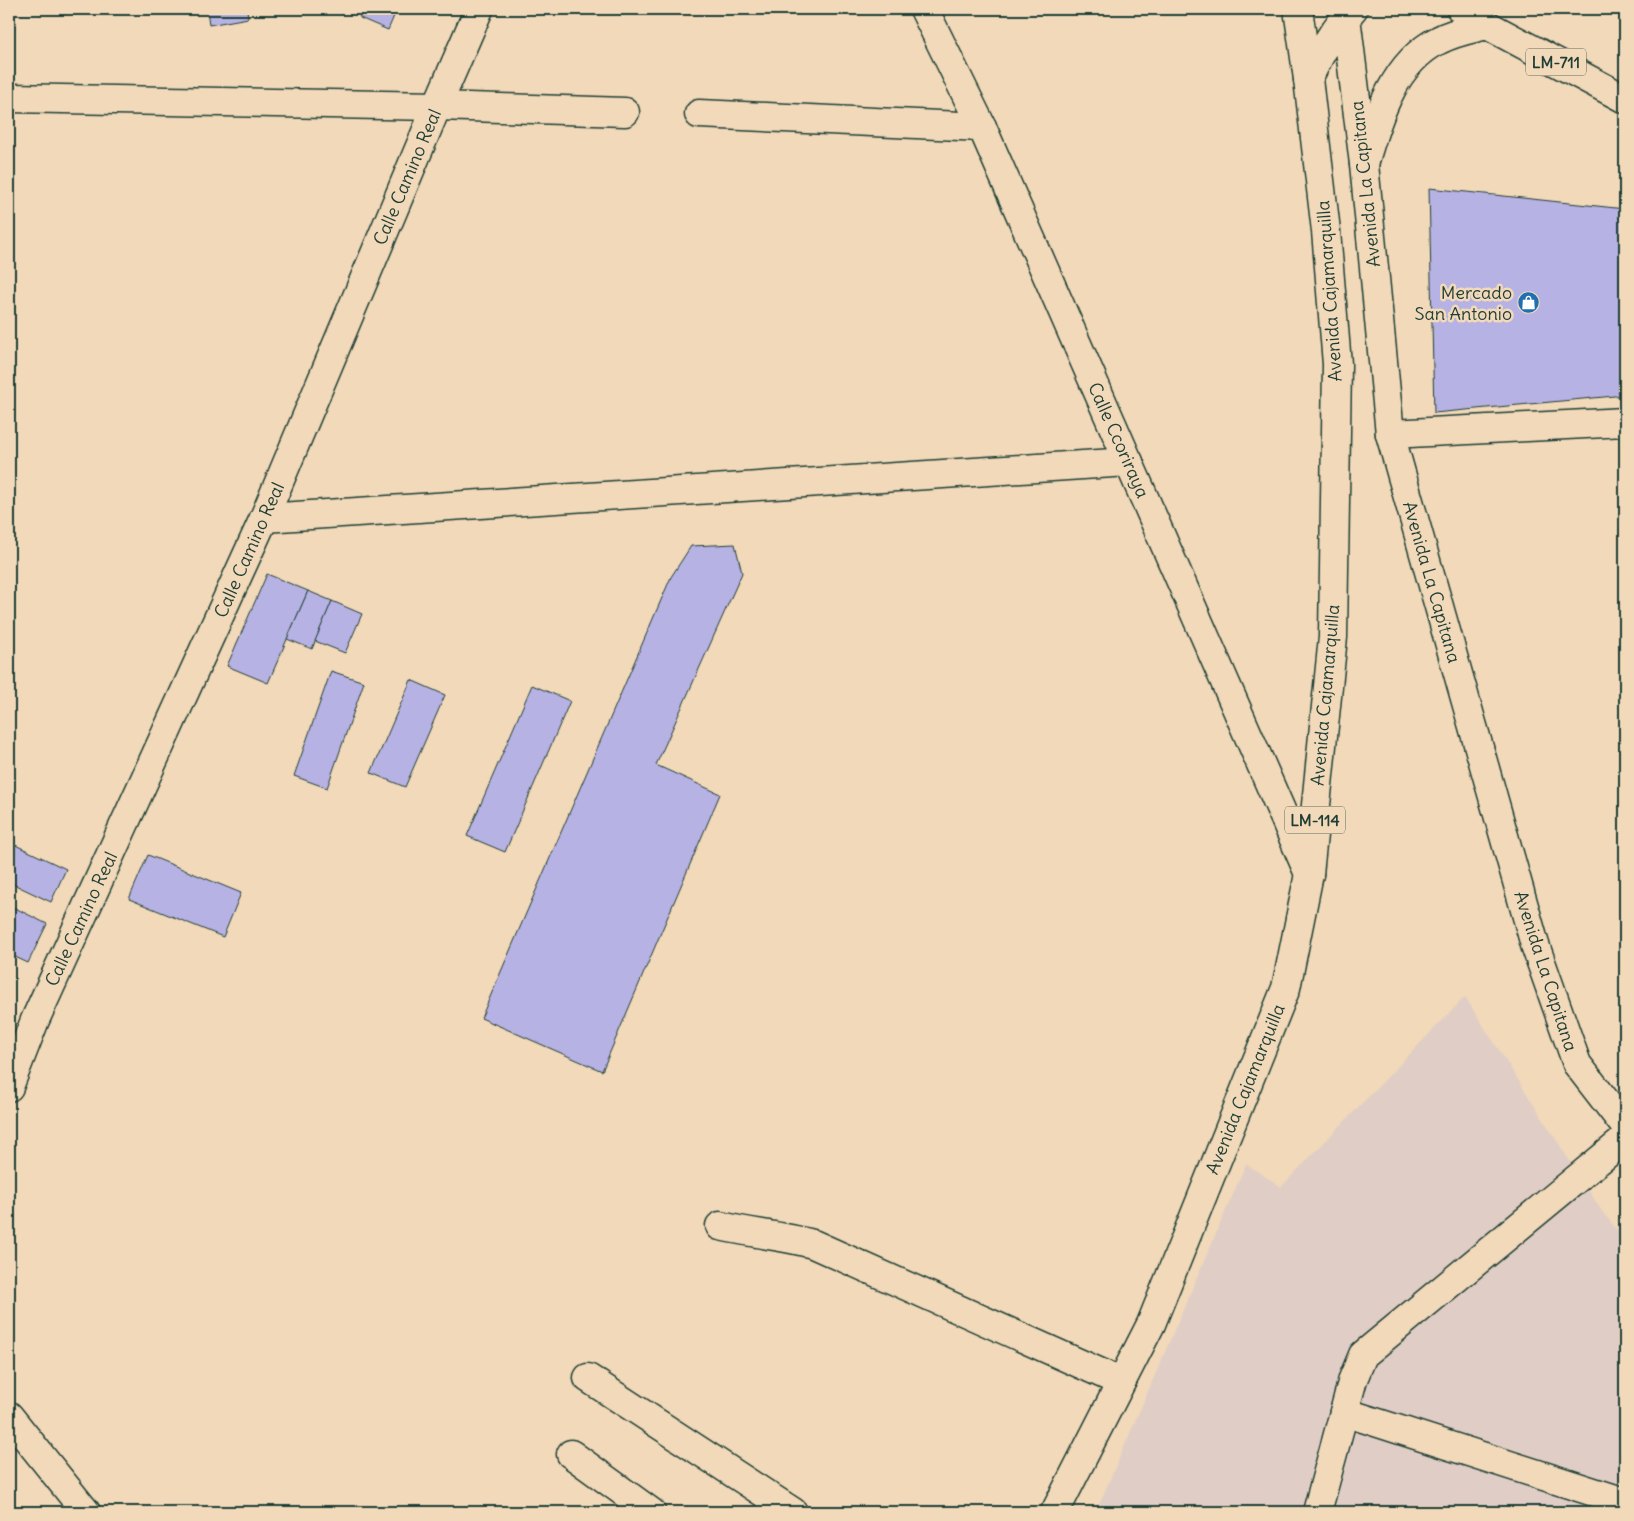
<svg xmlns="http://www.w3.org/2000/svg" width="1634" height="1521" font-family="Delius,sans-serif">
	<rect width="100%" height="100%" fill="#f1d9b9"/>
	<filter id="ink" filterUnits="userSpaceOnUse"><feTurbulence type="fractalNoise" baseFrequency=".02" numOctaves="2"/><feDisplacementMap in="SourceGraphic" scale="10" xChannelSelector="R" yChannelSelector="G"/><feConvolveMatrix kernelMatrix="1 2 1 2 8 2 1 2 1" color-interpolation-filters="sRGB"/></filter>
	<g filter="url(#ink)">
		<polygon fill="#e0cdc6" points="1465,997 1603,1213 1625,1239 1625,1512 1096,1512 1246,1164 1281,1187"/>
		<g fill="#b7b2e4" stroke="#1f3d34">
			<polygon points="207,9 247,9 248,18 209,25"/>
			<polygon points="359,9 397,9 388,30 360,18"/>
			<polygon points="1429,188 1625,209 1625,395 1434,413"/>
			<polygon points="735,544 742,573 656,765 720,794 602,1071 481,1018 671,577 691,546"/>
			<polygon points="267,574 308,591 268,683 227,666"/>
			<polygon points="308,591 332,601 312,649 287,639"/>
			<polygon points="332,601 362,614 345,653 315,641"/>
			<polygon points="331,671 364,682 327,788 294,776"/>
			<polygon points="411,680 445,695 405,787 371,773"/>
			<polygon points="532,685 570,701 505,852 467,836"/>
			<polygon points="9,842 66,869 51,902 9,882"/>
			<polygon points="148,855 241,893 223,937 129,899"/>
			<polygon points="9,905 47,924 28,963 9,954"/>
		</g>
		<g fill="none" stroke-linecap="round" stroke-linejoin="round">
			<defs>
				<g id="minor">
					<polyline points="924,9 982,127 1309,874"/>
					<polyline points="1345,9 1364,164 1390,434 1535,945 1577,1064 1625,1126"/>
					<polyline points="9,98 437,106 625,112"/>
					<polyline points="699,114 982,127"/>
					<polyline points="1390,434 1625,422"/>
					<polyline points="264,518 1129,462"/>
					<polyline points="9,1087 35,1020 264,518 437,106 479,9"/>
					<path d="M720,1226C751,1233 782,1236 813,1244L1121,1382"/>
					<polyline points="588,1378 793,1512"/>
					<polyline points="1344,1412 1625,1502"/>
					<polyline points="9,1416 86,1512"/>
					<polyline points="571,1454 651,1512"/>
					<polyline points="1317,1512 1353,1379 1363,1355 1625,1139"/>
				</g>
				<g id="major">
					<polyline points="1461,9 1487,25 1625,99"/>
					<path d="M1308,79C1320,54 1333,29 1353,9"/>
					<path d="M1364,164C1378,117 1393,63 1439,40C1454,32 1471,29 1487,25"/>
					<polyline points="1055,1512 1151,1324 1286,988 1309,874 1333,637 1337,364 1326,231 1308,79 1298,9"/>
				</g>
			</defs>
			<use href="#minor" stroke="#1f3d34" stroke-width="31"/>
			<use href="#major" stroke="#1f3d34" stroke-width="31"/>
			<use href="#minor" stroke="#f1d9b9" stroke-width="28"/>
			<use href="#major" stroke="#f1d9b9" stroke-width="28"/>
		</g>
	</g>
	<defs>
		<symbol id="shop-disc" viewBox="-11 -11 22 22"><circle r="9.5" fill="#1f6fb2" stroke="#f1d9b9"/><path d="M-5-2.5h2.3a2.7 3.5 0 0 1 5.4 0H5L5.5 6h-11ZM-1.5-2.5h3a1.5 2.3 0 0 0-3 0Z" fill="#fff"/></symbol>
	</defs>
	<g fill-rule="evenodd">
		<use href="#shop-disc" x="1516" y="290" width="25" height="25"/>
	</g>
	<g text-anchor="middle" dominant-baseline="central" stroke-width="5" stroke-linejoin="round" paint-order="stroke">
		<g fill="#f1d9b9" stroke="#5e6c5c" stroke-width="1">
			<rect x="1526" y="48.5" width="60" height="27" rx="4"/>
			<rect x="1285" y="806.5" width="60" height="27" rx="4"/>
		</g>
		<g font-size="16" font-weight="bold" fill="#1f3d34">
			<text x="1556" y="62">LM-711</text>
			<text x="1315" y="820">LM-114</text>
		</g>
		<g font-size="18" fill="#1f3d34" stroke="#f1d9b9">
			<text transform="translate(407 177) rotate(-67)">Calle Camino Real</text>
			<text transform="translate(1365 184) rotate(-96)">Avenida La Capitana</text>
			<text transform="translate(1329 291) rotate(-94)">Avenida Cajamarquilla</text>
			<text transform="translate(1119 440) rotate(66)">Calle Ccoriraya</text>
			<text transform="translate(249 550) rotate(-66)">Calle Camino Real</text>
			<text transform="translate(1432 582) rotate(74)">Avenida La Capitana</text>
			<text transform="translate(1325 695) rotate(-85)">Avenida Cajamarquilla</text>
			<text transform="translate(81 919) rotate(-65)">Calle Camino Real</text>
			<text transform="translate(1546 971) rotate(72)">Avenida La Capitana</text>
			<text transform="translate(1245 1089) rotate(-68)">Avenida Cajamarquilla</text>
		</g>
		<g font-size="18" fill="#1f3d34" stroke="#f1d9b9" text-anchor="end">
			<text x="1512" y="292">Mercado<tspan x="1512" dy="21">San Antonio</tspan></text>
		</g>
	</g>
	<rect width="1634" height="1521" fill="none" stroke="#f1d9b9" stroke-width="30"/>
	<rect x="15" y="15" width="1604" height="1491" fill="none" stroke="#1f3d34" stroke-width="2" filter="url(#ink)"/>
</svg>
